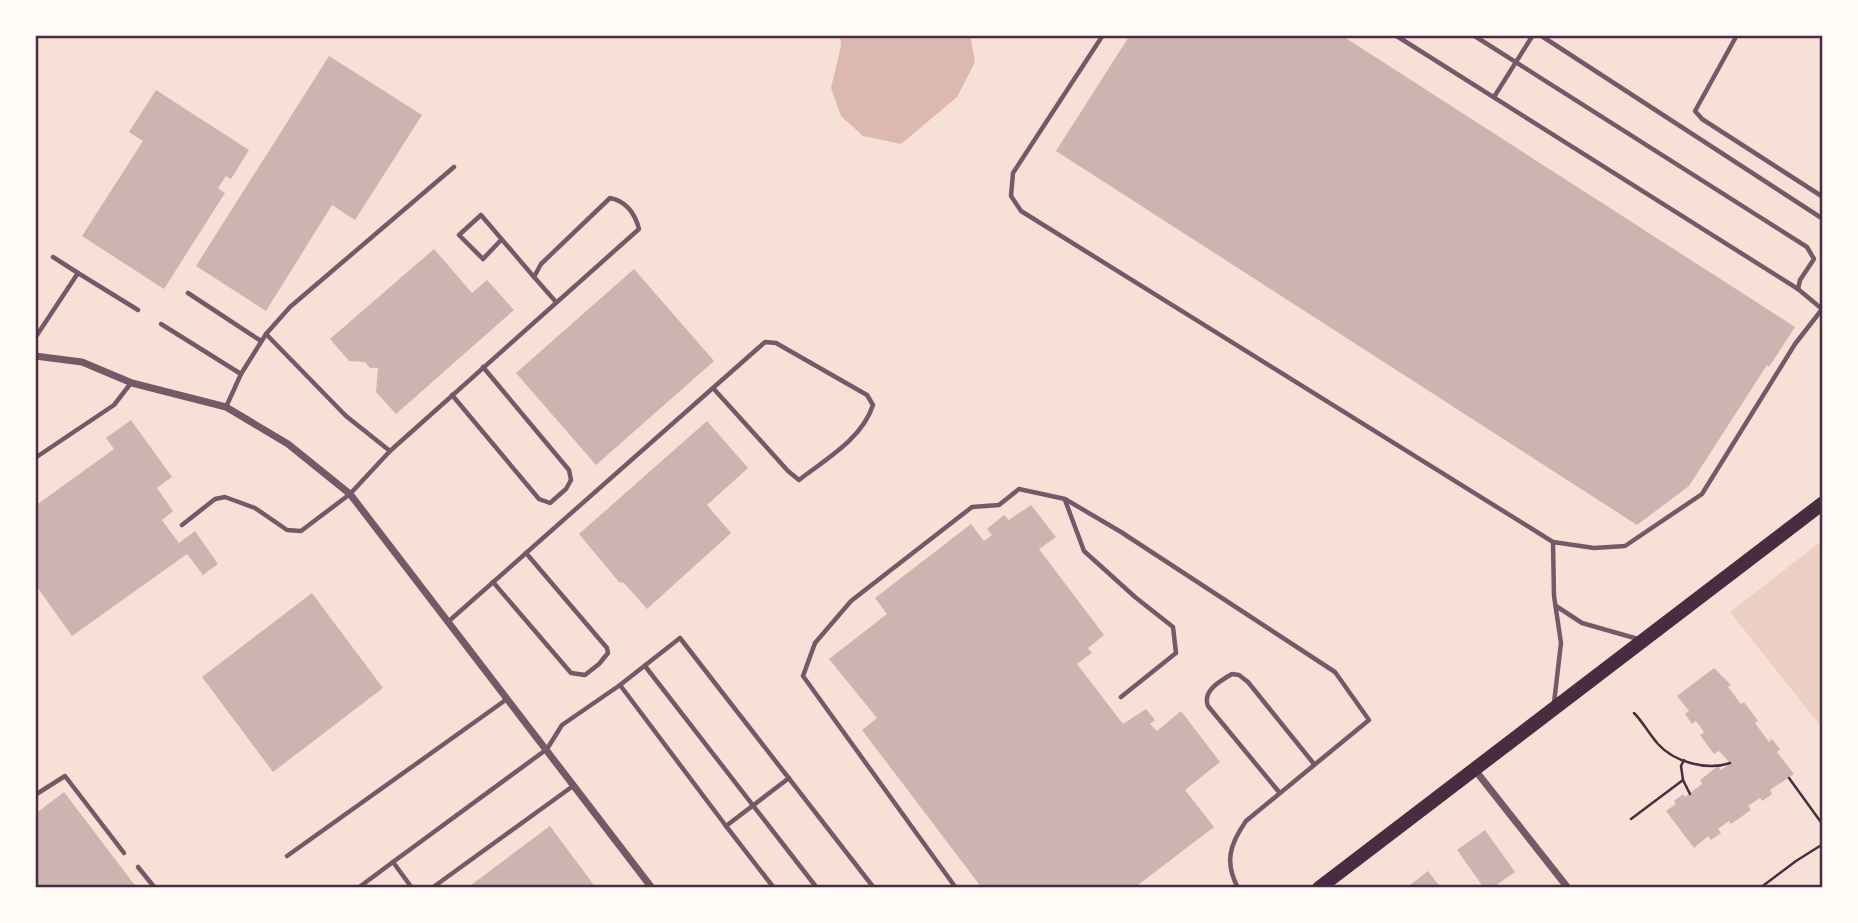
<svg xmlns="http://www.w3.org/2000/svg" width="1858" height="923" font-family="'Varela Round',sans-serif">
	<rect width="100%" height="100%" fill="#f7e1d7"/>
	<polygon fill="#ebcfc5" points="1823,540 1823,729 1730,612"/>
	<polygon fill="#dcb8b0" points="840,35 970,35 975,62 957,97 901,144 863,136 841,116 831,88 841,46"/>
	<g fill="#ccb4b1">
		<polygon points="1130,35 1341,35 1795,327 1769,367 1767,365 1689,486 1637,525 1056,151"/>
		<polygon points="329,56 422,115 355,220 332,205 266,311 196,266"/>
		<polygon points="156,90 249,150 231,179 226,176 218,188 225,193 164,289 82,236 143,141 129,132"/>
		<polygon points="434,249 472,293 487,280 514,310 396,414 376,392 378,368 370,368 365,362 349,361 330,339"/>
		<polygon points="634,269 714,361 596,465 516,373"/>
		<polygon points="131,420 172,477 157,488 173,511 162,520 179,543 195,531 218,564 203,575 187,554 72,636 35,584 35,506 114,449 106,438"/>
		<polygon points="707,421 748,468 707,505 731,533 647,609 624,583 619,582 579,534"/>
		<polygon points="1031,505 1056,537 1039,549 1104,635 1088,648 1092,653 1077,664 1123,724 1146,709 1155,720 1150,724 1157,731 1181,711 1220,762 1185,790 1214,827 1134,888 982,888 862,730 877,718 829,659 887,614 875,598 971,524 984,541 992,535 987,529 1004,515 1009,520"/>
		<polygon points="312,593 383,688 273,772 202,677"/>
		<polygon points="1714,668 1731,685 1728,687 1741,704 1744,702 1758,721 1755,723 1769,742 1772,739 1780,749 1777,752 1794,774 1770,790 1772,794 1762,801 1760,798 1748,806 1751,810 1731,824 1729,821 1718,829 1721,833 1711,840 1708,836 1694,848 1666,811 1676,804 1674,801 1683,794 1685,797 1702,784 1700,780 1718,766 1721,770 1730,763 1719,751 1714,754 1700,735 1704,732 1696,721 1692,724 1685,714 1689,711 1677,696"/>
		<polygon points="64,792 137,888 35,888 35,814"/>
		<polygon points="550,826 596,888 467,888"/>
		<polygon points="1485,830 1515,872 1492,888 1484,888 1457,850"/>
		<polygon points="1428,871 1441,888 1406,888"/>
	</g>
	<g fill="none" stroke-linecap="round" stroke-linejoin="round">
		<g stroke="#4a2c40" stroke-width="2.5">
			<path d="M1634,713C1643,722 1649,734 1658,744C1674,762 1707,771 1730,763"/>
			<polyline points="1684,760 1681,766 1683,780 1690,794"/>
			<polyline points="1789,778 1823,825"/>
			<polyline points="1631,819 1683,780"/>
			<polyline points="1760,888 1796,861 1823,844"/>
		</g>
		<g stroke="#755966" stroke-width="4.5">
			<polyline points="1103,35 1013,173 1011,196 1021,211 1553,542 1594,548 1625,546 1702,494 1795,344 1823,308"/>
			<polyline points="1395,35 1798,289 1822,309"/>
			<polyline points="1473,35 1807,247 1814,259 1800,280 1798,289"/>
			<polyline points="1540,35 1823,219"/>
			<polyline points="1737,35 1695,111 1702,119 1823,197"/>
			<polyline points="1494,97 1533,35"/>
			<polyline points="501,240 483,259 459,235 481,215 534,277"/>
			<polyline points="53,257 78,273"/>
			<polyline points="188,293 261,341"/>
			<polyline points="161,324 241,374"/>
			<polyline points="266,334 290,307 454,167"/>
			<polyline points="35,338 78,273 138,310"/>
			<polyline points="452,395 539,499 550,503 566,489 571,480 569,470 483,367"/>
			<path d="M390,451L639,229C635,214 626,201 610,198L541,264L534,277L556,302"/>
			<polyline points="35,458 114,405 131,383"/>
			<polyline points="1065,500 1084,551 1135,597 1173,627 1176,653 1121,697"/>
			<polyline points="182,525 215,499 225,497 255,508 287,530 301,531 350,494 390,451 346,416 266,334 241,374 226,407"/>
			<polyline points="1553,542 1554,596 1561,643 1554,703"/>
			<polyline points="493,582 571,673 585,675 599,664 608,653 607,648 526,553"/>
			<polyline points="1556,606 1582,623 1638,639"/>
			<path d="M449,621L765,342L776,343L867,395L873,405C862,439 826,459 799,480L788,471L713,388"/>
			<polyline points="645,666 817,888"/>
			<polyline points="620,685 726,826 789,778"/>
			<path d="M1279,792L1208,706C1202,691 1220,681 1232,674L1239,675L1248,682L1314,764"/>
			<polyline points="35,795 65,776 124,853"/>
			<polyline points="726,826 774,888"/>
			<polyline points="287,856 507,699"/>
			<polyline points="393,862 547,749 562,725 620,685 680,638 874,888"/>
			<polyline points="138,867 155,888"/>
			<polyline points="358,888 393,862 412,888"/>
			<polyline points="432,888 573,786"/>
			<path d="M956,888L803,676L815,643L851,601L972,507L999,505L1019,489L1065,499L1121,532L1335,672L1369,720L1246,821C1230,844 1224,862 1238,888"/>
		</g>
		<g stroke="#755966" stroke-width="7">
			<polyline points="35,356 82,362 132,383 226,407 288,444 350,494 652,888"/>
			<polyline points="1475,770 1568,888"/>
		</g>
		<polyline stroke="#4a2c40" stroke-width="14" points="1319,888 1823,503"/>
	</g>
	<rect width="1858" height="923" fill="none" stroke="#fffaf5" stroke-width="74"/>
	<rect x="37" y="37" width="1784" height="849" fill="none" stroke="#4a2c40" stroke-width="2.5"/>
</svg>
